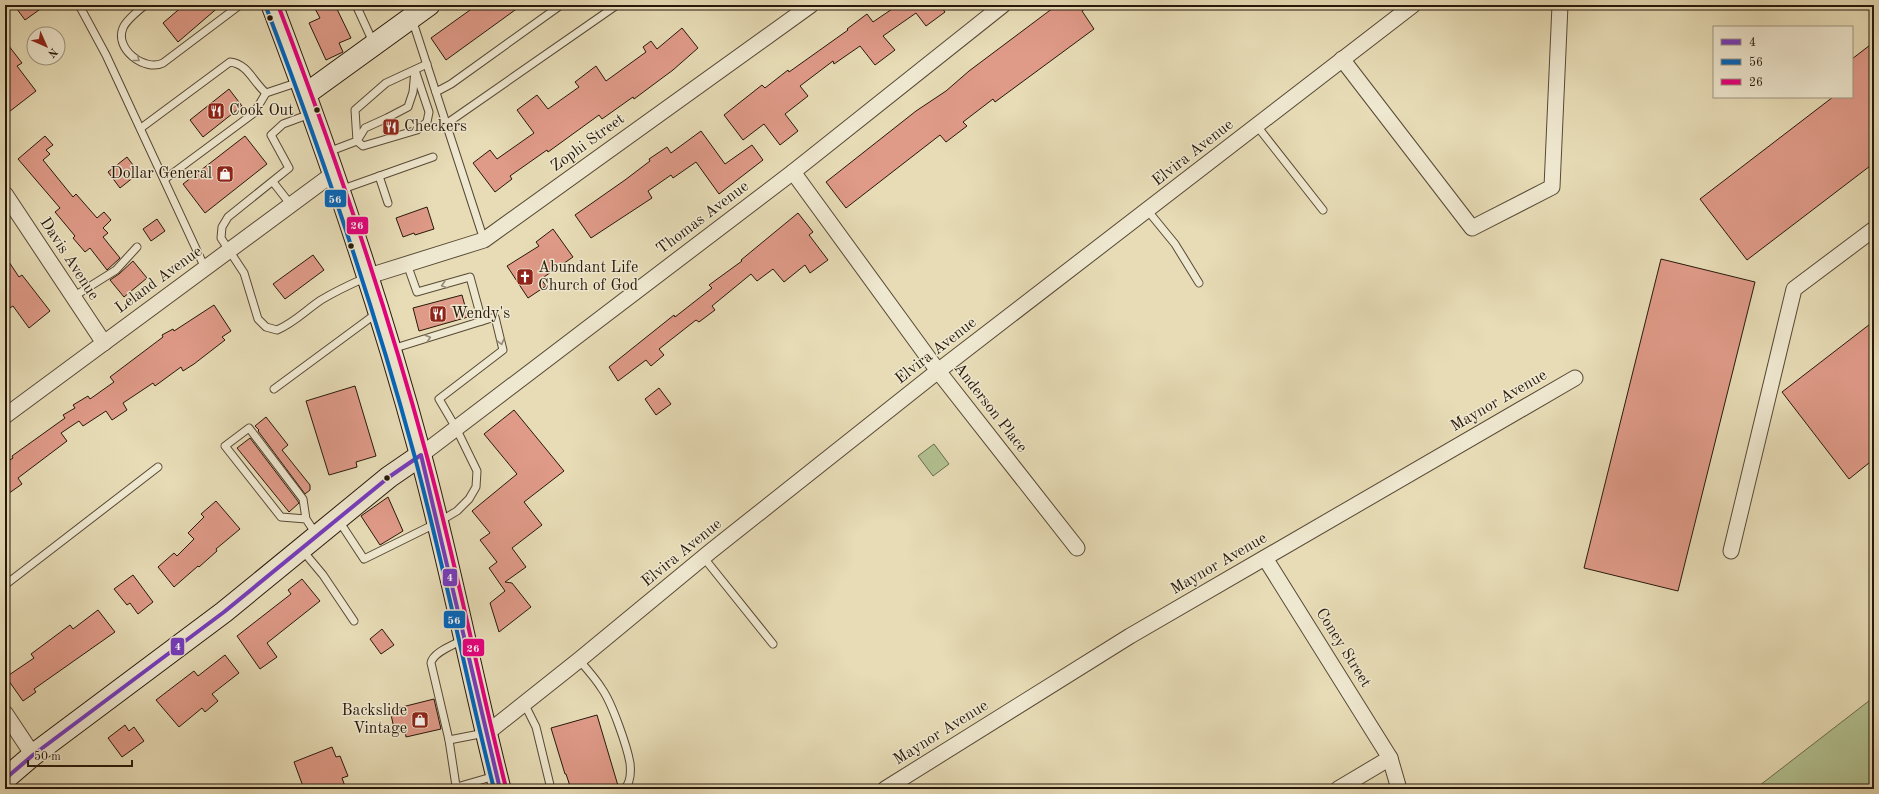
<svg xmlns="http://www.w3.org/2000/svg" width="1879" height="794" font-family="'Old Standard TT',serif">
	<rect width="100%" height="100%" fill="#e7dcb6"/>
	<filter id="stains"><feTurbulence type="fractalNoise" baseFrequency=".005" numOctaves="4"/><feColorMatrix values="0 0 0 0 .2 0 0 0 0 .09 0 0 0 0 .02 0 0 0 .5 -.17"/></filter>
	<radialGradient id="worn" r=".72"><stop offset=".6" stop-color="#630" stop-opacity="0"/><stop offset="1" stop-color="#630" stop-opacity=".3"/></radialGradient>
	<g fill="#b2c191" stroke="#6c6c4e">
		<polygon points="934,444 949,464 933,476 918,456"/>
		<polygon points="1874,697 1874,789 1755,789"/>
	</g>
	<g fill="#df9a88" stroke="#27180a">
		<polygon points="14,5 46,5 25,20"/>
		<polygon points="184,5 221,5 178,42 163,23"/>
		<polygon points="313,5 335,5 351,38 339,43 343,52 326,60 309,23 320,18"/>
		<polygon points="477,5 522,5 446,60 431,38"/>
		<polygon points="898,5 940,5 945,12 926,26 916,13 883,36 895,50 875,65 860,46 834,64 833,61 800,86 808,96 785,114 798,131 780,145 764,124 743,140 724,115 762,85 765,88 788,70 789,72 848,30 847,29 867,14 873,22"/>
		<polygon points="1057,5 1090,5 1082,11 1094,29 995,102 993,99 963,122 967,126 946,142 940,135 846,208 826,182 916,111 946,91 969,71"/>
		<polygon points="682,28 698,48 673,70 634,99 633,97 602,119 599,115 548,152 547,150 510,176 512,179 495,192 473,163 490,150 497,159 534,133 517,110 537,95 548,109 579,87 575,82 596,66 606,81 646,52 643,47 651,41 657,49"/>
		<polygon points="5,41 22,63 17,66 36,91 5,115"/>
		<polygon points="1874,42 1874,163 1747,260 1700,199 1833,97 1852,97 1852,59"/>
		<polygon points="229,89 242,106 203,137 190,120"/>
		<polygon points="701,131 725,164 752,145 763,160 719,194 696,162 673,178 671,175 648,191 652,198 591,238 575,215 625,180 650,161 649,159 667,147 671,153"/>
		<polygon points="45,136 53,145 46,150 50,154 43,160 73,197 76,194 97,218 104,212 111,220 103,228 108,233 103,237 120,258 107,270 90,248 85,252 73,238 75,236 55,212 60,208 18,159"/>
		<polygon points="245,136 267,164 205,213 183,184"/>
		<polygon points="127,157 139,173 120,188 108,172"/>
		<polygon points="427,207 434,229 415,235 414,233 403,237 396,218"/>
		<polygon points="798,213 813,232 809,235 828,260 810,273 805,265 784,282 773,269 757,281 751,274 712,306 715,310 699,322 696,320 659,349 664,355 651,366 646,360 618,381 609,367 674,315 675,317 712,288 709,285 742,261 741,260"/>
		<polygon points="157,219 165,231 151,241 143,229"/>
		<polygon points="553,229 573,257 541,279 546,286 528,298 507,266 539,246 536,242"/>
		<polygon points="313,255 324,270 285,299 273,284"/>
		<polygon points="5,256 19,277 22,275 50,311 29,328 13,306 5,311"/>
		<polygon points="1661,259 1755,282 1678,591 1584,568"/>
		<polygon points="133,261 147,278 124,297 110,280 119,274"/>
		<polygon points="462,295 468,317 419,331 413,308"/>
		<polygon points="214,305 231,331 222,337 225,340 194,364 183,371 181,367 155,386 153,383 123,403 127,410 112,420 106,411 83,426 79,421 61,433 67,441 18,478 22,484 5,496 5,463 13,458 12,456 65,418 63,415 75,408 73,405 88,396 90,399 114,382 110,377 163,337 162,335 173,329 174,331"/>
		<polygon points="1874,321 1874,459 1849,479 1782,392"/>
		<polygon points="355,386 376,456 356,462 357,467 329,475 306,401"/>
		<polygon points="659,388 671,404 656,415 645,399"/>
		<polygon points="514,410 564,471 524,502 542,525 512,548 526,567 505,582 512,583 531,607 499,632 490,603 505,591 489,568 497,562 480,540 490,533 472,511 517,474 484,434"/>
		<polygon points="266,417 288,445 282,450 310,485 310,490 305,494 258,431 259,430 255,426"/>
		<polygon points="250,438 297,500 299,503 289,512 237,448"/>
		<polygon points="388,497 403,531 380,545 361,516"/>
		<polygon points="216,501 240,529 216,549 217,551 199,567 198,566 174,587 158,567 174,553 177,556 194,539 188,533 204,517 201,514"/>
		<polygon points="133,575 153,602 138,614 130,603 127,605 114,589"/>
		<polygon points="302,579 320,601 267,643 277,657 260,669 237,636 291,594 288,590"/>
		<polygon points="98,610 115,632 34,689 36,692 23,701 6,677 34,658 31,654 70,625 73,629"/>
		<polygon points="382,629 394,645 381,654 370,639"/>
		<polygon points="225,655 239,673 212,694 218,701 205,712 202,708 179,727 156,700 194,671 198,676"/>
		<polygon points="434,699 441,729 406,737 405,730 395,733 390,710"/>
		<polygon points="597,715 619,789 571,789 566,774 565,774 551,728"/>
		<polygon points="125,725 129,731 134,727 144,741 122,757 108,738"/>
		<polygon points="332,747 336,757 340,756 348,776 342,778 346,789 304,789 294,762"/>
	</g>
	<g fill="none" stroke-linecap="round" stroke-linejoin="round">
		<defs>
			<g id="lane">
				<polyline points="79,5 106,55 205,268"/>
				<path d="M145,5C138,11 126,20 123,28C114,49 145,72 163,63L240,5"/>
				<polyline points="356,5 373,42"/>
				<polyline points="412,19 484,240"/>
				<polygon points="415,70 429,112 427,122 417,130 363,146 357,141 365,128 387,118 408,107 413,92"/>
				<polyline points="436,92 451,84 561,5"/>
				<path d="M310,114L283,124L271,135L289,168L228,217L222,227L221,238L244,273L258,319L266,327L277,330C294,323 306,310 321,300C336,291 351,284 367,277"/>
				<polyline points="446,124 617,5"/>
				<polyline points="1257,126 1323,210"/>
				<path d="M141,128L230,62C248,64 253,82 266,93L299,82"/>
				<polyline points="328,152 357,141 355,110 386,83 427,64"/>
				<polyline points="379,176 388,203"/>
				<polyline points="165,179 254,113 266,93"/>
				<polyline points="273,182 291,205"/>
				<polyline points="340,190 433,157"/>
				<polyline points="1148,211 1175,244 1199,283"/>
				<polyline points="73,297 116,270 137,247"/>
				<polyline points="392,349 482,321 470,277 417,292 407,264"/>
				<polyline points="274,389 377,313"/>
				<polyline points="306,519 281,517 225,446 249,428 303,499 306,519 316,534"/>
				<polyline points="339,521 364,559 437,523 457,511 469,499 476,487 477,471 456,428 439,399 503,350 495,317 482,321"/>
				<polyline points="303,551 323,575 354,621"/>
				<polyline points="704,558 773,644"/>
				<polyline points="5,585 158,467"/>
				<path d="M579,660C587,669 596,679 602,689C612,703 627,746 630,763C631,772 631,783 624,789"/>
				<polyline points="524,703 536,727 551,789"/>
				<polyline points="449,740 485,733"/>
				<path d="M456,786L449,740L431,663C433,652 454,645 462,640"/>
				<polyline points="450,789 495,776"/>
			</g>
			<g id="street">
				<polyline points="1342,59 1472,228 1552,187 1560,5"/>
				<polyline points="793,172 938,371 1077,548"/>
				<polyline points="5,194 104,343"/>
				<polyline points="369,276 484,240 811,5"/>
				<polyline points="5,416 334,173"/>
				<polyline points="421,455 793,172 1003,5"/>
				<polyline points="1731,551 1794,289 1874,229"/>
				<polyline points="1265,558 1390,758 1399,789"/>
				<polyline points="5,713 33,755"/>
				<polyline points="487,733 579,660 711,551 938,371 1413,5"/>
				<polyline points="885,789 1130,636 1575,378"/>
				<polyline points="1338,789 1390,758"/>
			</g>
			<g id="secondary">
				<path d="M272,5C328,152 379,301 420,453C450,564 472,678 500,789"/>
				<polyline points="306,94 429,5"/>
				<polyline points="5,779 33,755 224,612 389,477 421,455"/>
			</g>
		</defs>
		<use href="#lane" stroke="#574935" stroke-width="9"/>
		<use href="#street" stroke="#574935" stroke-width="17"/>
		<use href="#secondary" stroke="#27180a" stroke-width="23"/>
		<use href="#lane" stroke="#efe8d0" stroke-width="7"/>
		<use href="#street" stroke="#efe8d0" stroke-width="15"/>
		<use href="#secondary" stroke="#efe8d0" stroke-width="21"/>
		<defs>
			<polyline id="bus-1" points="5,779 33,755 224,612 389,477 421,455 500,789"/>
			<path id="bus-2" d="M266,7C322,154 373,303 414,454C444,565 466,678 494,789"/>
			<path id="bus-3" d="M278,5C334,152 385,301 426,453C456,563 478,676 506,788"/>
		</defs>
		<use href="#bus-1" stroke="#efe8d0" stroke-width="7"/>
		<use href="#bus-2" stroke="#efe8d0" stroke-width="7"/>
		<use href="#bus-3" stroke="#efe8d0" stroke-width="7"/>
		<use href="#bus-1" stroke="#753cbe" stroke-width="4"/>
		<use href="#bus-2" stroke="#0065bd" stroke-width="4"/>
		<use href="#bus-3" stroke="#e5007d" stroke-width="4"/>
	</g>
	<defs><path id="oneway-chevron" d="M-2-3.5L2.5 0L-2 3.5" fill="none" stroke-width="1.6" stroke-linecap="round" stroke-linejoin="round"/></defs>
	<g stroke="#958a77">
		<use href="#oneway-chevron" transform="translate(137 59) rotate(38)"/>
		<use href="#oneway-chevron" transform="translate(444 285) rotate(164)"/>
		<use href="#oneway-chevron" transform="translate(428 338) rotate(-17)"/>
		<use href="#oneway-chevron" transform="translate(501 342) rotate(75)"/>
	</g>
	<defs>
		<symbol id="restaurant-square" viewBox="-11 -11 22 22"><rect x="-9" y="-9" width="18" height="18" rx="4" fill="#8f2418" stroke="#efe8d0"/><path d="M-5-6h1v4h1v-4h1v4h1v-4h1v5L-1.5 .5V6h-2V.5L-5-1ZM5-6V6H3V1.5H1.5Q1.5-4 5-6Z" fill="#fff"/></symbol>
		<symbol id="shop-square" viewBox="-11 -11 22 22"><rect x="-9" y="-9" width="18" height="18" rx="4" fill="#8f2418" stroke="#efe8d0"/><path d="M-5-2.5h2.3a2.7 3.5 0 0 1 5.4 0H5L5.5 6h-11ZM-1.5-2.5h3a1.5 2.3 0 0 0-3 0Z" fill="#fff"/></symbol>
		<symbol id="church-square" viewBox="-11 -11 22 22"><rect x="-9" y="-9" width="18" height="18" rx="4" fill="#8f2418" stroke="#efe8d0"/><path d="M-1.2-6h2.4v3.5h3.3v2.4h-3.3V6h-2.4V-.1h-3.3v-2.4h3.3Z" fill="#fff"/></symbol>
	</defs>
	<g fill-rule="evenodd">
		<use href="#restaurant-square" x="206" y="101" width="20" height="20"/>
		<use href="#restaurant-square" x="381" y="117" width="20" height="20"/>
		<use href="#shop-square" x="215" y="164" width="20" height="20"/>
		<use href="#church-square" x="515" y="267" width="20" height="20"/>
		<use href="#restaurant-square" x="428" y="304" width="20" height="20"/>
		<use href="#shop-square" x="410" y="710" width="20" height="20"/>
	</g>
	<g fill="#27180a" stroke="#efe8d0" stroke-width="1.5">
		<circle cx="270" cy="18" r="3.5"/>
		<circle cx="317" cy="110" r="3.5"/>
		<circle cx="351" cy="246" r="3.5"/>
		<circle cx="387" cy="478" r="3.5"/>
	</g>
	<g text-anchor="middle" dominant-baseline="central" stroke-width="3" stroke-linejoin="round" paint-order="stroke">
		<g font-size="16" fill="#27180a" stroke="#efe8d0" text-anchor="start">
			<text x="229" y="111">Cook Out</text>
			<text x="404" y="127">Checkers</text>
			<text x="212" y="174" text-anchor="end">Dollar General</text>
			<text x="538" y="268">Abundant Life<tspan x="538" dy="18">Church of God</tspan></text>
			<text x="451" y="314">Wendy's</text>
			<text x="407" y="711" text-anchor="end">Backslide<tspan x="407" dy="18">Vintage</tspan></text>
		</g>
		<g font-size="16" fill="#27180a" stroke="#efe8d0">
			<text transform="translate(588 143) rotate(-36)">Zophi Street</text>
			<text transform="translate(1193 153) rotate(-38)">Elvira Avenue</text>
			<text transform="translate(703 218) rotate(-37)">Thomas Avenue</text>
			<text transform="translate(69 259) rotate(57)">Davis Avenue</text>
			<text transform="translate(159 280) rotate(-36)">Leland Avenue</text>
			<text transform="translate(936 351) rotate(-38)">Elvira Avenue</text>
			<text transform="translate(1499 401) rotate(-30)">Maynor Avenue</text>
			<text transform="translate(990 408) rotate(52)">Anderson Place</text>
			<text transform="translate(682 553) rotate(-39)">Elvira Avenue</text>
			<text transform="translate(1219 564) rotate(-30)">Maynor Avenue</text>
			<text transform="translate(1343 648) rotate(58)">Coney Street</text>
			<text transform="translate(941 733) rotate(-32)">Maynor Avenue</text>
		</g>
	</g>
	<g stroke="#efe8d0" stroke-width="1.5">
		<rect x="324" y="189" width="23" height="19" rx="4" fill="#0065bd"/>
		<rect x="346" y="216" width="23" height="19" rx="4" fill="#e5007d"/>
		<rect x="442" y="568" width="16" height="19" rx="4" fill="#753cbe"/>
		<rect x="443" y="610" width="23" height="19" rx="4" fill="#0065bd"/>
		<rect x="170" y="637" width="15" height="19" rx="4" fill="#753cbe"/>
		<rect x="462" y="638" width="23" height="19" rx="4" fill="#e5007d"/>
	</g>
	<g font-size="11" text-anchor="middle" font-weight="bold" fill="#fff">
		<text x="335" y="203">56</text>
		<text x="357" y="229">26</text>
		<text x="450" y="581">4</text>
		<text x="454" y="624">56</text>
		<text x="178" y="650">4</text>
		<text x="473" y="652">26</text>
	</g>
	<rect width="1879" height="794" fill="none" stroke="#e7dcb6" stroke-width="20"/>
	<rect x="6" y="6" width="1867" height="782" fill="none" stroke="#27180a" stroke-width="2"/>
	<rect x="10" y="10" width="1859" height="774" fill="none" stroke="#27180a"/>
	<rect x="1713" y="26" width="140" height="72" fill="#efe8d0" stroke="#9f9581"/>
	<rect x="1721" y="39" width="20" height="6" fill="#753cbe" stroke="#9f9581"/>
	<text x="1749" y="46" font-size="12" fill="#27180a">4</text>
	<rect x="1721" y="59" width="20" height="6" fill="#0065bd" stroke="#9f9581"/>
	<text x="1749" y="66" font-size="12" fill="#27180a">56</text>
	<rect x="1721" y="79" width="20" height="6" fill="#e5007d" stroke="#9f9581"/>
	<text x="1749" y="86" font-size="12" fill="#27180a">26</text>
	<g transform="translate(46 46) rotate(135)"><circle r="19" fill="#efe8d0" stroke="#9f9581"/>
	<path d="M0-3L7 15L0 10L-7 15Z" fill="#8f2418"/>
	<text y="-6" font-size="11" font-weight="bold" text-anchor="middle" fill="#27180a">N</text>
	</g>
	<path d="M28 760v6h104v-6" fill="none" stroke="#27180a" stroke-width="2"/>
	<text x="34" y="760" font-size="12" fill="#27180a" stroke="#efe8d0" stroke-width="3" paint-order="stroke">50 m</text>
	<rect width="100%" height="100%" filter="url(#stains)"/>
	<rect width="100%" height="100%" fill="url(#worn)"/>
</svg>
